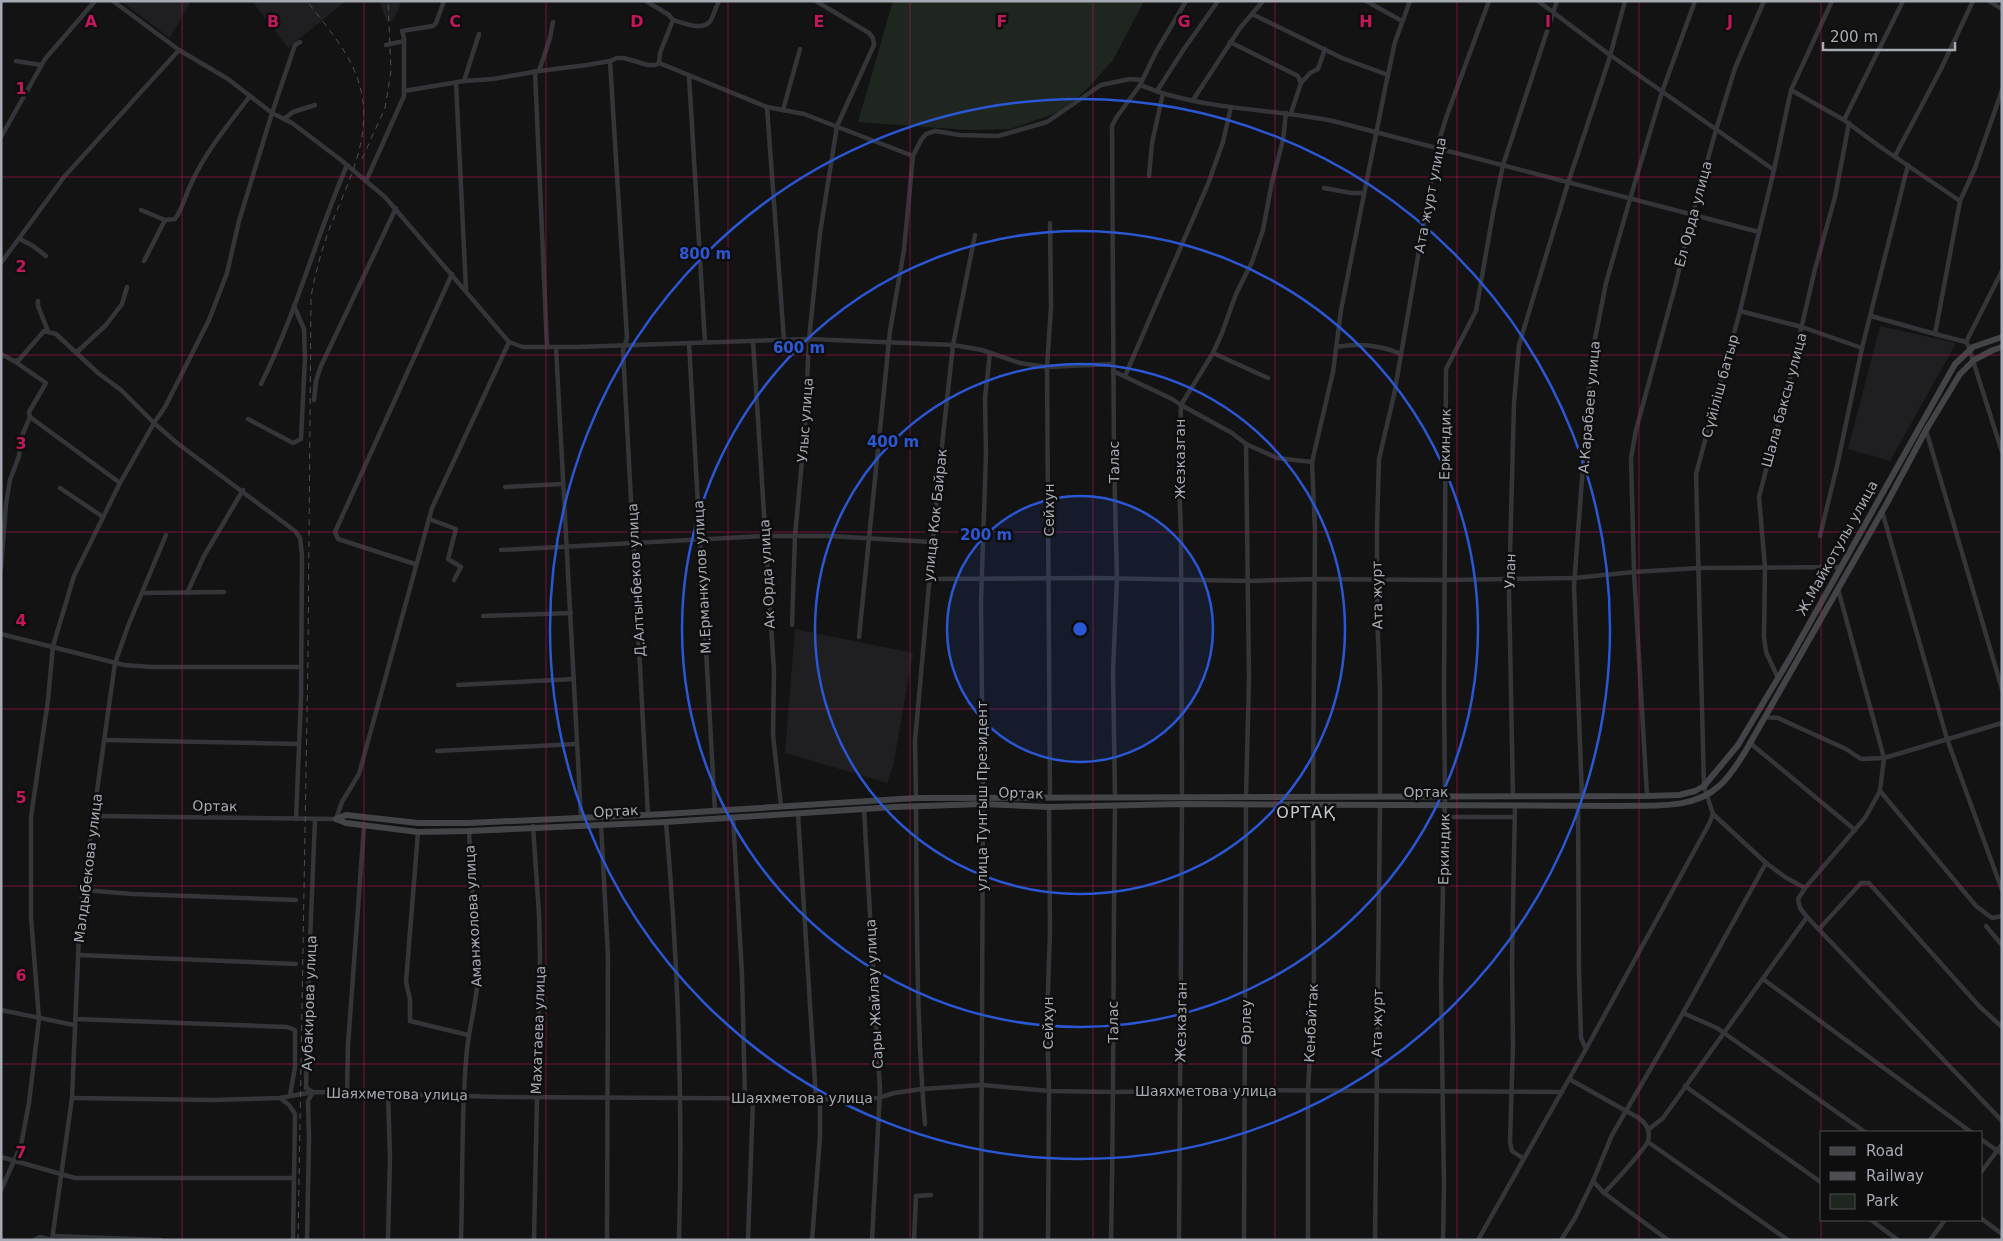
<svg xmlns="http://www.w3.org/2000/svg" width="2003" height="1241" font-family="'DejaVu Sans',sans-serif">
	<rect width="100%" height="100%" fill="#131314"/>
	<g fill="#1f1f21">
		<polygon points="121,1 191,1 170,38"/>
		<polygon points="252,1 346,1 288,48"/>
		<polygon points="379,1 402,1 393,20 387,22"/>
		<polygon points="1880,326 1956,343 1890,461 1848,449"/>
		<polygon points="795,629 913,653 893,767 887,783 785,753"/>
	</g>
	<polygon fill="#1f2620" points="893,1 1144,1 1113,60 1087,89 1061,111 1048,116 1010,129 969,130 858,122"/>
	<g fill="none" stroke-linecap="round" stroke-linejoin="round">
		<g stroke="#343539" stroke-width="4.5">
			<polyline points="113,1 179,50 228,79 272,113 292,123 341,160 385,197 509,342 523,347 576,347 809,339 953,345 982,350 1020,363 1047,367 1113,364"/>
			<polyline points="646,1 669,15 673,20 660,53 659,63"/>
			<polyline points="1366,1 1402,21"/>
			<polyline points="1538,1 1610,55 1774,170"/>
			<polyline points="1989,1 2002,9"/>
			<polyline points="1252,14 1342,58 1388,75"/>
			<path d="M673,20C683,23 704,32 711,20C714,14 716,7 719,1"/>
			<polyline points="1230,42 1298,76 1301,83 1291,113"/>
			<polyline points="386,45 404,41"/>
			<polyline points="16,61 41,65"/>
			<polyline points="610,61 627,338 623,351 648,815"/>
			<polyline points="535,71 547,347"/>
			<polyline points="539,71 550,38 553,22"/>
			<polyline points="689,76 705,342"/>
			<polyline points="464,81 479,34"/>
			<polyline points="456,83 466,290"/>
			<polyline points="1301,83 1310,73 1318,69 1325,49"/>
			<path d="M1140,85C1149,88 1159,93 1169,95C1222,110 1279,110 1333,121L1759,232"/>
			<polyline points="1791,90 1844,120 1879,146 1960,201"/>
			<polyline points="2002,90 1975,168 1960,201 1935,334 1966,342 1968,345 2002,452"/>
			<polyline points="404,91 464,81 493,79 539,71 587,65 610,61 617,58 624,58 648,65 655,65 659,63 767,107 804,114 913,156 921,140 926,134 935,131 960,135 998,136 1047,122 1101,85 1130,79 1142,80"/>
			<polyline points="1157,91 1184,49 1218,1"/>
			<polyline points="1193,100 1240,28 1263,1"/>
			<polyline points="767,107 784,340"/>
			<polyline points="783,110 800,49"/>
			<polyline points="284,119 293,112 315,105"/>
			<polyline points="1844,120 1903,1"/>
			<polyline points="1,137 45,59 95,1"/>
			<polyline points="1895,156 1941,69 1973,1"/>
			<polyline points="1149,176 1152,143 1163,93"/>
			<polyline points="366,181 404,96 404,38 402,31 433,26 436,23 444,1"/>
			<polyline points="1324,188 1351,193 1364,193"/>
			<polyline points="141,210 165,220"/>
			<polyline points="20,239 33,246 46,256"/>
			<path d="M144,261L165,220L175,219C183,208 185,196 191,184C205,152 229,124 250,96"/>
			<polyline points="1,263 64,177 179,50"/>
			<polyline points="38,301 38,306 48,331"/>
			<polyline points="1740,311 1802,327 1862,348"/>
			<polyline points="1871,316 1935,334"/>
			<polyline points="753,341 774,671 773,735 781,806"/>
			<polyline points="1966,342 2002,271"/>
			<polyline points="689,343 715,811"/>
			<polyline points="556,347 581,817"/>
			<path d="M1336,347C1359,343 1380,345 1401,354"/>
			<polyline points="77,352 106,325 122,304 127,287"/>
			<polyline points="1213,353 1268,378"/>
			<polyline points="1,354 14,361 19,360 44,331 56,334 98,373 121,390 154,423 165,407 209,320 227,273 239,221 272,113 295,45 300,42"/>
			<polyline points="1113,371 1172,399 1181,405 1232,433 1246,444 1277,458 1312,462"/>
			<polyline points="1125,376 1208,184 1223,142 1231,107"/>
			<path d="M261,384C296,314 316,237 347,165"/>
			<polyline points="314,400 316,381 321,366 396,208"/>
			<polyline points="30,417 120,483"/>
			<polyline points="248,419 293,443 301,439 305,358 304,329 294,306"/>
			<polyline points="1926,430 2002,689"/>
			<polyline points="1246,444 1249,679 1246,796"/>
			<polyline points="505,487 563,484"/>
			<polyline points="60,488 103,517"/>
			<polyline points="1882,511 1947,739 2002,890"/>
			<polyline points="429,519 456,529 448,559 461,567 454,580"/>
			<polyline points="1820,536 1837,466 1862,348 1908,165"/>
			<polyline points="501,550 765,536 830,536 932,542"/>
			<polyline points="415,564 338,539 335,532 452,274"/>
			<polyline points="1,568 6,504 10,480 19,456 21,438 30,417 29,412 46,383 14,361"/>
			<polyline points="929,579 1098,578 1248,581 1314,579 1445,580 1574,578 1634,572 1699,568 1839,567"/>
			<polyline points="1838,589 1884,758 1880,791 1865,818 1805,888 1798,899 1800,908 1807,917 2002,1121"/>
			<polyline points="142,593 224,592"/>
			<polyline points="187,593 204,556 243,490"/>
			<polyline points="483,616 571,613"/>
			<polyline points="792,625 795,536 805,428 809,339 820,233 837,126 874,45 873,38 869,33 816,1"/>
			<polyline points="1,634 124,665 152,667 300,667"/>
			<polyline points="859,637 890,331 904,250 913,156"/>
			<polyline points="1778,678 1766,652 1764,637 1765,567 1759,497 1787,390 1815,269 1835,197 1849,123"/>
			<polyline points="458,685 574,679"/>
			<polyline points="1765,717 1778,718 1846,749 1861,759 1884,758 2002,723"/>
			<polyline points="104,740 299,744"/>
			<polyline points="1750,743 1855,830"/>
			<polyline points="437,751 576,744"/>
			<polyline points="1880,791 1976,906 1992,918 2002,916"/>
			<polyline points="1380,796 1380,689 1377,610 1377,527 1379,459 1394,395 1437,147 1447,115 1489,1"/>
			<polyline points="1513,796 1509,592 1514,403 1519,345 1568,183 1608,63 1625,1"/>
			<polyline points="1582,796 1574,586 1591,359 1606,283 1630,199 1662,92 1695,1"/>
			<polyline points="1647,796 1634,572 1631,458 1636,430 1676,283 1692,215 1716,130 1735,68 1764,1"/>
			<polyline points="1050,797 1047,367 1051,307 1050,223"/>
			<polyline points="1115,797 1113,671 1117,578 1114,462 1112,126 1116,118 1140,85 1156,52 1186,1"/>
			<polyline points="1182,797 1181,534 1179,480 1181,405 1213,353 1222,333 1236,294 1252,262 1263,230 1272,182 1283,140 1286,113"/>
			<polyline points="1313,797 1315,530 1312,462 1333,372 1341,310 1386,84 1395,42 1410,1"/>
			<polyline points="916,798 915,741 939,473 953,345 975,235"/>
			<polyline points="1515,805 1512,961 1513,1044 1510,1142 1512,1151 1524,1159"/>
			<polyline points="1578,805 1579,973 1581,1038 1586,1049"/>
			<path d="M916,806C917,912 916,1018 925,1124"/>
			<polyline points="864,809 880,1091 872,1240"/>
			<polyline points="798,814 816,1099"/>
			<polyline points="93,816 336,819 342,802 359,774 432,508 509,342"/>
			<polyline points="733,817 742,975 745,1098"/>
			<polyline points="1445,817 1514,817"/>
			<path d="M666,822C678,960 683,1101 679,1240"/>
			<polyline points="601,824 608,956 607,1240"/>
			<polyline points="533,826 539,914 540,954 534,1240"/>
			<polyline points="418,832 406,982 410,999 410,1021 468,1035"/>
			<polyline points="1766,863 1785,877 1805,888"/>
			<polyline points="83,890 133,894 296,900"/>
			<polyline points="1986,926 2002,945"/>
			<polyline points="1819,929 1861,883 1869,883 1979,1006 2002,1027"/>
			<polyline points="78,955 296,964"/>
			<polyline points="1763,979 1971,1132"/>
			<polyline points="1,1010 74,1025"/>
			<polyline points="1683,1013 1717,1028 1865,1132"/>
			<polyline points="75,1019 287,1027 295,1030 295,1067 290,1095"/>
			<path d="M1569,1079L1637,1117C1645,1122 1651,1130 1648,1141C1645,1149 1612,1185 1604,1193L1593,1181"/>
			<polyline points="1685,1086 1822,1183"/>
			<polyline points="347,1093 348,1045 364,826"/>
			<polyline points="388,1094 390,1157 388,1240"/>
			<polyline points="72,1098 214,1100 280,1098 313,1092 502,1097 835,1099 878,1098 894,1093 922,1089 982,1085 1049,1091 1114,1092 1244,1090 1562,1092"/>
			<polyline points="280,1098 289,1105 295,1114 293,1240"/>
			<polyline points="1648,1130 1663,1118 1807,917"/>
			<polyline points="1982,1140 2002,1154"/>
			<polyline points="1648,1142 1788,1240"/>
			<polyline points="1,1157 75,1178 293,1178"/>
			<polyline points="1982,1171 2002,1144"/>
			<polyline points="1,1190 21,1145 29,1103 39,1019 31,917 31,817 48,700 53,646 74,576 120,483 154,423 177,443 295,531 300,538 302,555 301,698 296,819"/>
			<polyline points="1604,1193 1668,1240"/>
			<polyline points="1982,1219 2002,1234"/>
			<polyline points="1871,1220 1898,1240"/>
			<polyline points="53,1236 161,1240"/>
			<polyline points="34,1240 40,1237 52,1240"/>
			<polyline points="52,1240 72,1098 80,912 115,663 128,626 166,535"/>
			<polyline points="307,1240 309,1138 308,1101 313,1092 306,1088 309,965 315,820"/>
			<path d="M461,1240C463,1180 461,1120 466,1061C467,1035 475,1011 477,986L469,831"/>
			<polyline points="748,1240 753,1099"/>
			<polyline points="812,1240 820,1137 820,1099"/>
			<polyline points="914,1240 916,1196 931,1195"/>
			<polyline points="981,1240 983,797 981,602 986,454 985,398 990,353"/>
			<polyline points="1048,1240 1049,1091 1047,1019 1050,932 1049,807"/>
			<path d="M1111,1240C1114,1095 1113,950 1115,805"/>
			<polyline points="1179,1240 1182,804"/>
			<polyline points="1244,1240 1246,805"/>
			<polyline points="1308,1240 1308,1091 1314,977 1313,805"/>
			<polyline points="1375,1240 1380,805"/>
			<polyline points="1443,1240 1444,1186 1441,982 1445,797 1444,689 1446,369 1476,311 1493,213 1503,165 1557,1"/>
			<polyline points="1478,1240 1586,1049 1709,824 1713,814 1704,786 1696,474 1740,311 1774,170 1791,90 1832,1"/>
			<polyline points="1561,1240 1575,1218 1593,1181 1612,1135 1683,1013 1766,863 1713,814"/>
			<polyline points="1930,1240 1945,1220"/>
		</g>
		<g stroke="#424448" stroke-width="6">
			<polyline points="336,819 346,815 418,823 468,823 665,814 916,798 1647,796 1679,795 1695,791 1704,786 1738,745 1790,658 1955,364 1973,347 2002,337"/>
			<path d="M336,819L346,823L418,832L469,831L666,822L894,807L983,804L1049,807L1182,804L1618,806C1652,805 1693,810 1719,786C1730,777 1737,764 1745,752L1887,503L1926,430L1960,374L1974,360L1993,350L2002,347"/>
		</g>
		<g stroke="#4d4f53" stroke-width="1" stroke-dasharray="6 5" stroke-linecap="butt">
			<polyline points="362,159 385,108 391,71 388,1"/>
			<path d="M298,1240L308,656L311,297C315,274 321,252 329,230C348,181 377,132 357,77C347,49 325,25 307,1"/>
		</g>
	</g>
	<path fill="none" stroke="#c2185b" stroke-width="1" stroke-opacity="0.55" d="M182,1V1240M364,1V1240M546,1V1240M728,1V1240M910,1V1240M1093,1V1240M1275,1V1240M1457,1V1240M1639,1V1240M1821,1V1240M1,177H2002M1,355H2002M1,532H2002M1,709H2002M1,886H2002M1,1064H2002"/>
	<circle cx="1080" cy="629" r="133" fill="#2b57d4" fill-opacity=".12"/>
	<g fill="none" stroke="#2b57d4" stroke-width="2.5">
		<circle cx="1080" cy="629" r="133"/>
		<circle cx="1080" cy="629" r="265"/>
		<circle cx="1080" cy="629" r="398"/>
		<circle cx="1080" cy="629" r="530"/>
	</g>
	<g text-anchor="middle" dominant-baseline="central" stroke-width="5" stroke-linejoin="round" paint-order="stroke">
		<g font-size="14" fill="#a6aab3" stroke="#0e0e0f">
			<text transform="translate(1430 195) rotate(-79)">Ата журт улица</text>
			<text transform="translate(1693 214) rotate(-75)">Ел Орда улица</text>
			<text transform="translate(1720 386) rotate(-75)">Сүйіліш батыр</text>
			<text transform="translate(1784 400) rotate(-75)">Шала баксы улица</text>
			<text transform="translate(1589 407) rotate(-85)">А.Карабаев улица</text>
			<text transform="translate(805 420) rotate(-86)">Улыс улица</text>
			<text transform="translate(1445 444) rotate(-89)">Еркиндик</text>
			<text transform="translate(1180 459) rotate(-90)">Жезказган</text>
			<text transform="translate(1114 462) rotate(-91)">Талас</text>
			<text transform="translate(1049 510) rotate(-90)">Сейхун</text>
			<text transform="translate(935 515) rotate(-84)">улица Кок Байрак</text>
			<text transform="translate(1837 548) rotate(-61)">Ж.Майкотулы улица</text>
			<text transform="translate(1510 571) rotate(-88)">Улан</text>
			<text transform="translate(767 574) rotate(-93)">Ак Орда улица</text>
			<text transform="translate(702 577) rotate(-93)">М.Ерманкулов улица</text>
			<text transform="translate(636 580) rotate(-93)">Д.Алтынбеков улица</text>
			<text transform="translate(1377 595) rotate(-91)">Ата журт</text>
			<text x="1426" y="792">Ортак</text>
			<text transform="translate(1021 793) rotate(2)">Ортак</text>
			<text transform="translate(982 796) rotate(-90)">улица Тунгыш Президент</text>
			<text transform="translate(215 806) rotate(1)">Ортак</text>
			<text transform="translate(616 811) rotate(-3)">Ортак</text>
			<text transform="translate(1444 849) rotate(-89)">Еркиндик</text>
			<text transform="translate(88 868) rotate(-83)">Малдыбекова улица</text>
			<text transform="translate(473 916) rotate(-93)">Аманжолова улица</text>
			<text transform="translate(874 994) rotate(-93)">Сары Жайлау улица</text>
			<text transform="translate(309 1003) rotate(-88)">Аубакирова улица</text>
			<text transform="translate(1113 1022) rotate(-91)">Талас</text>
			<text transform="translate(1181 1022) rotate(-89)">Жезказган</text>
			<text transform="translate(1246 1022) rotate(-90)">Өрлеу</text>
			<text transform="translate(1048 1023) rotate(-90)">Сейхун</text>
			<text transform="translate(1311 1023) rotate(-87)">Кенбайтак</text>
			<text transform="translate(1377 1023) rotate(-89)">Ата журт</text>
			<text transform="translate(538 1030) rotate(-88)">Махатаева улица</text>
			<text x="1206" y="1091">Шаяхметова улица</text>
			<text transform="translate(397 1094) rotate(1)">Шаяхметова улица</text>
			<text x="802" y="1098">Шаяхметова улица</text>
		</g>
		<g font-size="16" letter-spacing="1" fill="#c6c9cf" stroke="#0e0e0f">
			<text x="1306" y="812">ОРТАҚ</text>
		</g>
	</g>
	<g font-size="16" text-anchor="middle" font-weight="bold" fill="#c2185b" stroke="#0e0e0f" stroke-width="5" stroke-linejoin="round" paint-order="stroke">
		<text x="91" y="27">A</text>
		<text x="273" y="27">B</text>
		<text x="455" y="27">C</text>
		<text x="637" y="27">D</text>
		<text x="819" y="27">E</text>
		<text x="1002" y="27">F</text>
		<text x="1184" y="27">G</text>
		<text x="1366" y="27">H</text>
		<text x="1548" y="27">I</text>
		<text x="1730" y="27">J</text>
		<text x="21" y="94">1</text>
		<text x="21" y="272">2</text>
		<text x="21" y="449">3</text>
		<text x="21" y="626">4</text>
		<text x="21" y="803">5</text>
		<text x="21" y="981">6</text>
		<text x="21" y="1158">7</text>
	</g>
	<circle cx="1080" cy="629" r="8" fill="#2b57d4" stroke="#0e0e0f" stroke-width="2.5"/>
	<g font-size="15" text-anchor="middle" font-weight="bold" fill="#2b57d4" stroke="#0e0e0f" stroke-width="5" stroke-linejoin="round" paint-order="stroke">
		<text x="705" y="259">800 m</text>
		<text x="799" y="353">600 m</text>
		<text x="893" y="447">400 m</text>
		<text x="986" y="540">200 m</text>
	</g>
	<rect width="2003" height="1241" fill="none" stroke="#a6aab3" stroke-width="5"/>
	<rect x="1820" y="1131" width="162" height="90" fill="#0e0e0f" stroke="#4b4c51"/>
	<rect x="1830" y="1147" width="25" height="8" fill="#424448" stroke="#4b4c51"/>
	<text x="1866" y="1156" font-size="15" fill="#a6aab3">Road</text>
	<rect x="1830" y="1172" width="25" height="8" fill="#4d4f53" stroke="#4b4c51"/>
	<text x="1866" y="1181" font-size="15" fill="#a6aab3">Railway</text>
	<rect x="1830" y="1194" width="25" height="15" fill="#1f2620" stroke="#4b4c51"/>
	<text x="1866" y="1206" font-size="15" fill="#a6aab3">Park</text>
	<path d="M1823 42v8h132v-8" fill="none" stroke="#a6aab3" stroke-width="2.5"/>
	<text x="1830" y="42" font-size="15" fill="#a6aab3" stroke="#0e0e0f" stroke-width="4" paint-order="stroke">200 m</text>
</svg>
